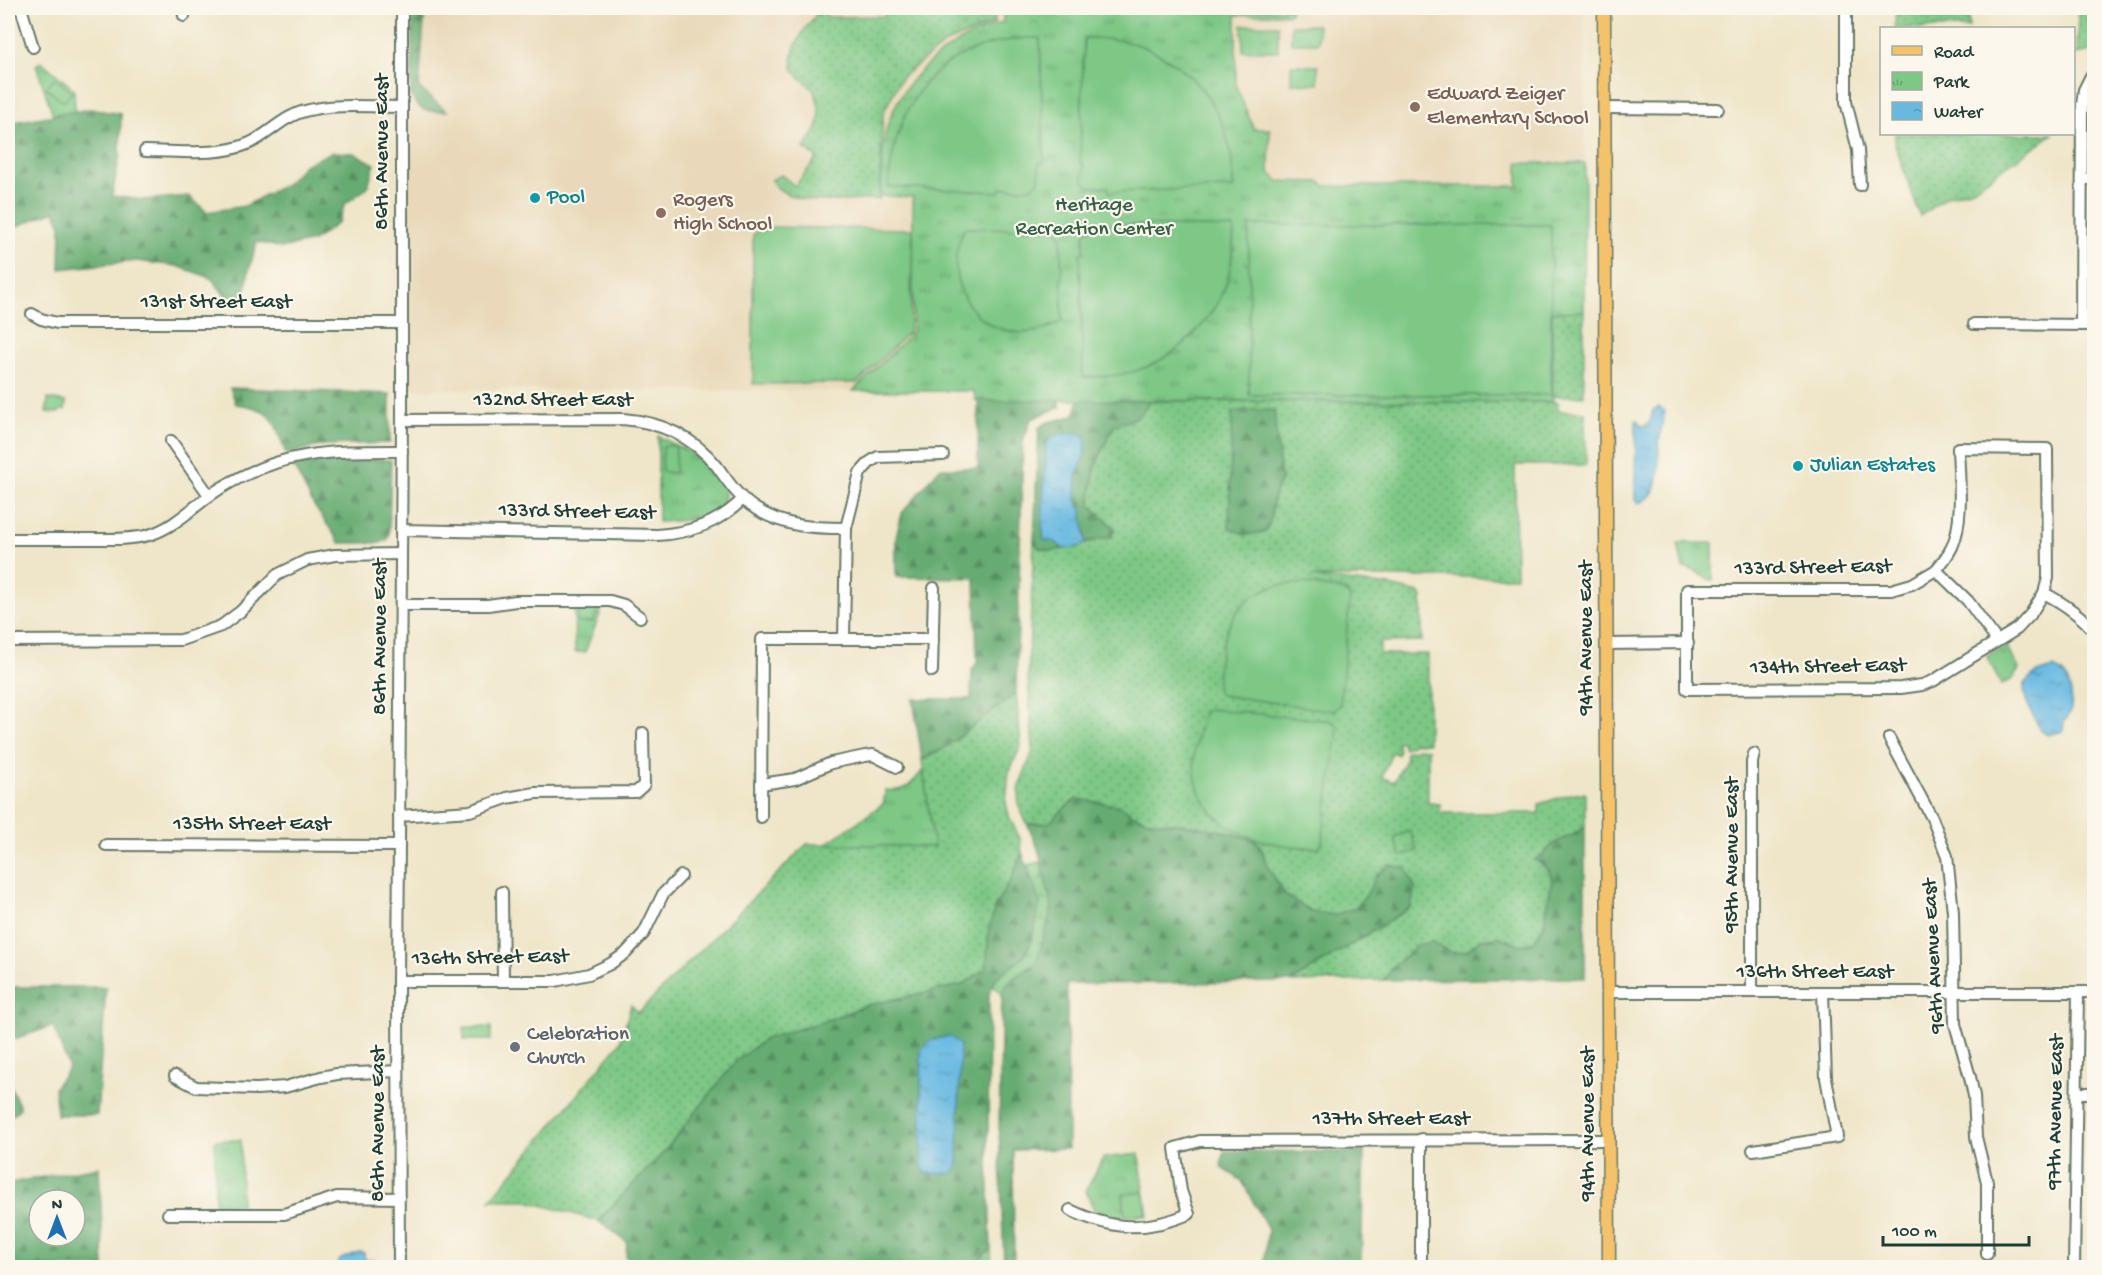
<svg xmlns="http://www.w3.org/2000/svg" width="2102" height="1275" font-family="'Gochi Hand',sans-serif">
	<defs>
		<pattern id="grass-dots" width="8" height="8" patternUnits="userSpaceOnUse" patternTransform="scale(1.5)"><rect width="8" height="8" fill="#7dc885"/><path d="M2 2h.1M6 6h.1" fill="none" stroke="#66a46e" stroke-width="1.8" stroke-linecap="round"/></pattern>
		<pattern id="forest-firs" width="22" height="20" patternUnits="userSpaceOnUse" patternTransform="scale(1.5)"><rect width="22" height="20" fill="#66ac72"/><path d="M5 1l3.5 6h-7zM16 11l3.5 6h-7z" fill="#538d5e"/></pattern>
		<pattern id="wetland-marsh" width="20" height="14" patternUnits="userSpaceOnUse" patternTransform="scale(1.5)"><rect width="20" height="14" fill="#7dc885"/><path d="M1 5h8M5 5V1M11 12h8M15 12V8" fill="none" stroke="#66a46e"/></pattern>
		<pattern id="park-tufts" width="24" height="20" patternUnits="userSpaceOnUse" patternTransform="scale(1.5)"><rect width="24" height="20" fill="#7dc885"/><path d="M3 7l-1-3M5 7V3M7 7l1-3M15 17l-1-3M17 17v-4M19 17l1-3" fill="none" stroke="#66a46e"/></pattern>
		<pattern id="water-ripples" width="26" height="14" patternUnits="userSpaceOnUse" patternTransform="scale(1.5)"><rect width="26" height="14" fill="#67b9e2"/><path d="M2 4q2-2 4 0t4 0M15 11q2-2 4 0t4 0" fill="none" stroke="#5498b8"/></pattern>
	</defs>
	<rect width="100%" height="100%" fill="#fbf7ec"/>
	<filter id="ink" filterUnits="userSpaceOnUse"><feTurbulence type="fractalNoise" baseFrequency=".0167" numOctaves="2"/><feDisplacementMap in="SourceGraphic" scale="12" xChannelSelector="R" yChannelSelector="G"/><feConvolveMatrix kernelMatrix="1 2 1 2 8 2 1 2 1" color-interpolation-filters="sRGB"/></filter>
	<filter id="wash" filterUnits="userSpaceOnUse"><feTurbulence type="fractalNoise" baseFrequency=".008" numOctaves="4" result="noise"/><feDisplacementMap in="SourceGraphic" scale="24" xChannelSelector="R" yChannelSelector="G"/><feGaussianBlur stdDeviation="1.35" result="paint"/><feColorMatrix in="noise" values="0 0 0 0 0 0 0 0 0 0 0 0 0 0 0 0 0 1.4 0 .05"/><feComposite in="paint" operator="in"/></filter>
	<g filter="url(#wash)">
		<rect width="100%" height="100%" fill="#efe6c9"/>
		<g fill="#e9d9ba">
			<polygon points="410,8 1003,8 1003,22 973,33 957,42 922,69 913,79 890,118 886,129 882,158 881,196 913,196 913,332 853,391 406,389"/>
			<polygon points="1290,8 1584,8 1585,163 1518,163 1518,186 1326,186 1320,182 1279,181 1269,172 1270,129 1254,129 1236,86 1236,14 1289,14"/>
		</g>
		<g fill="url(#grass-dots)" stroke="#4e825c" stroke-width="1.5" fill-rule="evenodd">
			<path d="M821,8H826L827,17L885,16L886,8H995V22L946,43L902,77L883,113L879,199C848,200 789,210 771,180L781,175L795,186L817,158L804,148C808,142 814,135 817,128C822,115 819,95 809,85C804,80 795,75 793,68C788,46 809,24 821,8Z"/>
			<polygon points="1896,8 1969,8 1969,28 1895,28"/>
			<polygon points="2078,8 2094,8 2094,53 2089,51 2077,55"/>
			<polygon points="1895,134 2053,134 1973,189 1947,196 1920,216 1895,145"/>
			<polygon points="1584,311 1584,396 1552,396 1552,312"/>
			<path d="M1149,401L1553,402H1558V411L1585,412L1586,465H1515L1516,577H1312L1390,586L1419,593L1422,597V641L1380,642V654H1428V743H1416L1404,748L1401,741L1397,742L1399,750L1398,755L1392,752L1382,777L1394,782L1406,758L1405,752L1418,748L1428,749V803L1440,804V813H1539V804L1573,793H1585V826C1574,838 1566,836 1554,844C1547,849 1546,854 1535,860L1549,870L1552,880L1544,925L1534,942L1521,945L1499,937L1481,939L1466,951L1452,953L1433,942L1394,966L1384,980L1291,982L1411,907L1377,875L1366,896L1355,908L1335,915L1311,912L1285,895L1266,864L1262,849L1256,841L1231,833L1183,824L1154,822L1135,816L1121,806L1078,799L1069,804L1049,823L1027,824L1018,804L1020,784L1033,751L1028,676L1034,540L1039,548C1064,554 1087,542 1111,536L1115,529L1091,506C1090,473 1099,455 1114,426C1130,420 1143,418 1149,401ZM1273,410L1281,480L1274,494L1270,522Z"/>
			<polygon points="1016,693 1021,746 1009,772 1006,803 1010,819 1020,838 1022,853 1010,882 995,906 986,969 962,985 867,1005 825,1021 664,1152 598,1221 524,1200 490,1200 620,1043 631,1005 638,1013 807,844 933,846 922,760 943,749"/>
		</g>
		<g fill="url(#forest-firs)" stroke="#427453" stroke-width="1.5" fill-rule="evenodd">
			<path d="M413,8H425L419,88L447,111C428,112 419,113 411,95Z"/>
			<polygon points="90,109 121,114 120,155 112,196 143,200 189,196 207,212 245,206 286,184 304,165 332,152 354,153 375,164 367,188 345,204 338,223 313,241 282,248 257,242 249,270 244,298 232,304 211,278 177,266 137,261 60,269 61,226 55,211 8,230 8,123"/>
			<path d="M230,388L390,394V443L324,445L286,454C273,419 275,409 236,404Z"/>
			<polygon points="978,400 1060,400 1060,407 1031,419 1023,441 1016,693 943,749 922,760 913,699 971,699 972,670 977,663 975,578 896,577 896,537 902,513 940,468 978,468"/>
			<path d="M1079,400L1149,401C1143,418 1130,420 1114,426C1099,455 1090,473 1091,506L1115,529L1111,537L1086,542L1082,510L1076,500L1077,473L1085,456L1086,436L1079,432L1055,542L1064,549L1050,551L1039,548L1034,540L1039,428C1049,418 1061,422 1074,415Z"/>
			<polygon points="1243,410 1274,410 1281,480 1274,494 1270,522 1265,532 1246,535 1229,528 1232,412"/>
			<polygon points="367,459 391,460 389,536 387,540 380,543 340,543 313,504 294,467 303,463"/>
			<polygon points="1077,799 1121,806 1135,816 1154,822 1183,824 1231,833 1256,841 1262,849 1266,864 1285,895 1311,912 1335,915 1355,908 1366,896 1377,875 1389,865 1406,868 1415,888 1411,907 1291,982 1067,984 1068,1149 1013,1150 1014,1259 1004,1267 999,1128 1002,993 1009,981 1036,963 1052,907 1038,848 1027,824 1049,823 1069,804"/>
			<path d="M1585,826V978L1384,980L1394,966L1417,945L1433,942L1452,953L1467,951L1481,939L1499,937L1521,945L1534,942L1544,925L1552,880L1549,870L1535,859C1547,854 1545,851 1554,844C1565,835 1573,839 1585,826Z"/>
			<path d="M1022,853L1041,903L1036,925L1030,945L1023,958L996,978L989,994L988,1158L991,1249L971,1267H638L626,1257L627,1242L598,1221L664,1152L736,1061L765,1039L825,1021L867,1005L962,985L986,969L989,929L995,906L1010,882ZM921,1049L927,1174L922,1166Z"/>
			<polygon points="8,987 106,987 97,1115 57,1115 54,1088 69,1068 53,1026 8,1041"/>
			<polygon points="8,1079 20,1108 8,1119"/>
			<polygon points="1224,1151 1364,1152 1361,1267 1261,1267 1264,1264 1268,1229 1242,1181 1221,1167"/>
			<path d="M99,1167L104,1267H8V1179L10,1183ZM39,1200H75V1236H39Z"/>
		</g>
		<g fill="url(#wetland-marsh)" stroke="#4e825c" stroke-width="1.5">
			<polygon points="1041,862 1052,907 1036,963 1009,981 1002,993 993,985 996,978 1023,958 1030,945 1036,925 1040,903 1027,865"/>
			<polygon points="991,1249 992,1267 971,1267"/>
		</g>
		<g fill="url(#park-tufts)" stroke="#4e825c" stroke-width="1.5">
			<path d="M1003,8H1290V14L1236,15V86L1254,129H1270L1269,172L1279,181L1320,182L1326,186H1518V163H1585L1584,311L1552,312L1553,402L975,400L974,391H853L913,332V197L881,196C881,173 881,150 887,127C903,73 952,39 1003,22Z"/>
			<polygon points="1242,25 1278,25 1278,51 1243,51"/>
			<polygon points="42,62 74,89 75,111 53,115 36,65"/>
			<polygon points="48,399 66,402 65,410 59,410 59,413 46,412"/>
			<path d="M658,436C680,447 724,466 725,495C725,502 723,507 717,511C700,521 677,521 658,522Z"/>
			<path d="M1678,543H1713V580C1701,579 1698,568 1683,568Z"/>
			<polygon points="574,604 604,604 585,652 575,652"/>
			<polygon points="2007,646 2019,669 2013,679 2001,685 1987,656"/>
			<path d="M923,770L934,847L826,844L883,804L886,790C905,793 912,784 923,770Z"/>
			<polygon points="1410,831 1417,851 1401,856 1394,837"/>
			<rect x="464" y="1027" width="27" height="13"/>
			<rect x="215" y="1140" width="26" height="64"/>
			<polygon points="1139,1154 1148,1216 1112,1216 1094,1210 1086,1191 1103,1158"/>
		</g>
		<g fill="#7dc885" stroke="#4e825c" stroke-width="1.5">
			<rect x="1176" y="8" width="108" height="3"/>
			<rect x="1291" y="25" width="27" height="18"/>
			<path d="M1027,38H1040L1044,163H1039V181L1031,188H1001L1000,192L888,187C896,99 935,46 1027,38Z"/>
			<path d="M1084,38C1105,38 1128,40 1147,48C1205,74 1235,127 1233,188L1109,192L1108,187H1090L1083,180L1084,164L1080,163Z"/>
			<polygon points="1291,65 1318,66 1318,84 1291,83"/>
			<polygon points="54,78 72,92 64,102 46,88"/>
			<path d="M1108,224L1234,228C1233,248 1232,268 1225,287C1210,324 1176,358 1138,370C1120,376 1101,377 1083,377L1080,253H1084V235L1090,228H1108Z"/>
			<rect x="1249" y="225" width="302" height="170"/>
			<polygon points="761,227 913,229 910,331 857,383 753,384 753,235"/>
			<path d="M965,228L1053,229L1061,235L1062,322C1046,329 1030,335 1013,332C963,324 942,269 965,228Z"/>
			<polygon points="663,446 676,446 675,473 662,472"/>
			<path d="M1304,583L1345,591L1350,597L1340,705L1333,711L1221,695L1217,692C1217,648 1228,594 1281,585C1288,584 1297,584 1304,583Z"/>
			<polygon points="578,607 599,607 593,622 578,623"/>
			<path d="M1209,709L1332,721L1338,728L1322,843L1319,848C1264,847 1197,831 1194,765C1193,748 1199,730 1203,714Z"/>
			<polygon points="1144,1192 1147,1214 1125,1216 1123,1194"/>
		</g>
		<g fill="url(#water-ripples)" stroke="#437b8b" stroke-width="1.5">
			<path d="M1659,407L1665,411C1662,423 1660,433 1659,444C1658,464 1664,495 1639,503L1635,500V493L1636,421L1637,420L1642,426C1651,426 1651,417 1653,410Z"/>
			<polygon points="1079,432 1086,436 1085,456 1077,473 1076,500 1082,510 1086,542 1082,546 1064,549 1055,542 1044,540 1042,523 1046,443 1056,435"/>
			<path d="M2053,668C2059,670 2065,674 2067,680C2072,691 2075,713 2064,721L2063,731L2048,735C2040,732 2038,724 2034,717C2019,688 2018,677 2053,668Z"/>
			<polygon points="950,1036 960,1045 958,1166 953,1173 926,1174 922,1167 921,1049 931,1040"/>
			<polygon points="359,1252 364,1253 365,1260 376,1260 378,1267 337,1267 337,1264 341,1259"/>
		</g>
	</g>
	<g filter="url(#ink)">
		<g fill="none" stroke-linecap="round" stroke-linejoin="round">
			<defs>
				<g id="minor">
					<polyline points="21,8 33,47"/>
					<polyline points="183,8 184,16"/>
					<polyline points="1846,8 1846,102 1858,150 1860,185"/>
					<polyline points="1604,108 1718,109"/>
					<path d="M145,151C179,151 218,157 250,143C269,134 284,116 305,111C334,103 372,107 402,107"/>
					<polyline points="2082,179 2094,179"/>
					<polyline points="32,314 41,319 57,323 402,323"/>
					<polyline points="1974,324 2094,325"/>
					<polyline points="2081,325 2082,105 2084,90 2091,76"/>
					<path d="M402,420L623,419C660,422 692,436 716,465C728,481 738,498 756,509C784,527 813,528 846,528"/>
					<polyline points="171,441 209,495"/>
					<path d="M401,530L657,535C691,533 719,523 743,499"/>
					<path d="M8,539C35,539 62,539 90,539C109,539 130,540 149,535C178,526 196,503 221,488C283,450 332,451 402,451"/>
					<polyline points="1936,570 1912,584 1891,590 1687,590 1687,689 1901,688 1922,685 1933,681 2017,629 2030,615 2044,593"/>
					<polyline points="401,605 488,605 516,601 610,601 624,605 640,617"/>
					<polyline points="844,639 846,528 860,473 870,462 878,457 943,455"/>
					<polyline points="8,641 181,640 221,626 241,611 277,575 307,560 335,555 401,554"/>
					<path d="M1997,641L1968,601L1936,570C1942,563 1948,555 1952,547C1964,521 1959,477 1958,448L2047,449L2048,578L2044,593C2063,603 2080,614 2094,631"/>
					<polyline points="1607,644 1688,643"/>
					<polyline points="932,671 934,588"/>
					<polyline points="1889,738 1932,818 1947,856 1953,912 1955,1024 1970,1077 1974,1096 1976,1137 1987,1182 1987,1254"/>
					<polyline points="761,784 795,779 831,763 865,756 873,755 897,767"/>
					<polyline points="399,816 470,811 507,798 535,793 636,792 644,785 643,733"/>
					<polyline points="761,817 762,639 933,639"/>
					<polyline points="106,845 399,846"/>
					<polyline points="502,892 503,981"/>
					<polyline points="398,981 555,981 589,974 610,964 626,953 644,933 663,894 681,876"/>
					<polyline points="1608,992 2094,992"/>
					<polyline points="1752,992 1752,762 1754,754"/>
					<polyline points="175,1076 196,1087 257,1089 285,1087 321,1077 337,1074 398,1071"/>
					<polyline points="2077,1093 2094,1093"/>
					<polyline points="1421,1139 1421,1268"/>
					<polyline points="1753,1150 1837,1137 1826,1078 1823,992"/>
					<path d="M1070,1210C1112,1230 1145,1232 1189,1214L1181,1191L1175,1148L1200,1141L1609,1140"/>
					<polyline points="168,1214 284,1214 337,1197 399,1198"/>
					<polyline points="399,1268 398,981 402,420 402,8"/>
					<polyline points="2074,1268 2078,992"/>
				</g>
				<polyline id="major" points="1604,8 1609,1268"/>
			</defs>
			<use href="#minor" stroke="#687868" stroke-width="14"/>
			<use href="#major" stroke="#687868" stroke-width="15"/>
			<use href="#minor" stroke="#fff" stroke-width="10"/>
			<use href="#major" stroke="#f4c26a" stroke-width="12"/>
		</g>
	</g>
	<g fill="#8d6e63" stroke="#fbf7ec" stroke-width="2">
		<circle cx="1415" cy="107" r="6"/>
		<circle cx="661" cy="213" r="6"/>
	</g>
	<g fill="#0f9aa8" stroke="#fbf7ec" stroke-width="2">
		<circle cx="535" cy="198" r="6"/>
		<circle cx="1798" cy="466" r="6"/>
	</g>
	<circle fill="#6b7280" stroke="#fbf7ec" stroke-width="2" cx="515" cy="1047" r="6"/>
	<g text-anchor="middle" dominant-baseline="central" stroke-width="4.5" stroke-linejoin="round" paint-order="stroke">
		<g font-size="21" fill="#785e54" stroke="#fbf7ec" text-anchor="start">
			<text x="1427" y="95">Edward Zeiger<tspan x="1427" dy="24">Elementary School</tspan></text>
			<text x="673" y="201">Rogers<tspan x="673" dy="24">High School</tspan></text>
		</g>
		<g font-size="21" fill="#1f3d34" stroke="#fbf7ec">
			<text transform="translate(383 152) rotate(-90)">86th Avenue East</text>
			<text x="216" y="303">131st Street East</text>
			<text x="553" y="401">132nd Street East</text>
			<text transform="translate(577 513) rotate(1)">133rd Street East</text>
			<text transform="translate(1813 569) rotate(-1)">133rd Street East</text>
			<text transform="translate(381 637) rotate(-90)">86th Avenue East</text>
			<text transform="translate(1587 638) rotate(-90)">94th Avenue East</text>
			<text transform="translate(1828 668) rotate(-1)">134th Street East</text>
			<text x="252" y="825">135th Street East</text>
			<text transform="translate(1733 855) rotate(-90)">95th Avenue East</text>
			<text transform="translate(1935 956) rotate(-93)">96th Avenue East</text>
			<text transform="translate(490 959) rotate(-1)">136th Street East</text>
			<text x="1815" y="973">136th Street East</text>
			<text transform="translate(2057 1112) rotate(-89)">97th Avenue East</text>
			<text x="1391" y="1120">137th Street East</text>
			<text transform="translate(379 1124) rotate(-90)">86th Avenue East</text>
			<text transform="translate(1589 1124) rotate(-90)">94th Avenue East</text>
		</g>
		<g font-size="21" fill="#0d838f" stroke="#fbf7ec" text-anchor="start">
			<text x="547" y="198">Pool</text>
			<text x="1810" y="466">Julian Estates</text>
		</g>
		<g font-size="21" fill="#366048" stroke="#fbf7ec">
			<text x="1094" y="206">Heritage<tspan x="1094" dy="24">Recreation Center</tspan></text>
		</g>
		<g font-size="21" fill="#5b616d" stroke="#fbf7ec" text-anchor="start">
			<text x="527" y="1035">Celebration<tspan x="527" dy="24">Church</tspan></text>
		</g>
	</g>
	<rect width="2102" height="1275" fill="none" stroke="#fbf7ec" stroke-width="30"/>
	<rect x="1880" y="27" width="195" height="108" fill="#fbf7ec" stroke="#a3ada2" stroke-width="1.5"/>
	<rect x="1892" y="46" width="30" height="9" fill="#f4c26a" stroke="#a3ada2" stroke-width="1.5"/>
	<text x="1934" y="57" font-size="18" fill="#1f3d34">Road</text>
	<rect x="1892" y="72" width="30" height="18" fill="url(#park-tufts)" stroke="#a3ada2" stroke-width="1.5"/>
	<text x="1934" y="87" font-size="18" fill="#1f3d34">Park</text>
	<rect x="1892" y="102" width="30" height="18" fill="url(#water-ripples)" stroke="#a3ada2" stroke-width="1.5"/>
	<text x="1934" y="117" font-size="18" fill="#1f3d34">Water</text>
	<g transform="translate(57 1218)"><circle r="28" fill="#fbf7ec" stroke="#a3ada2" stroke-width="1.5"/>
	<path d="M0-4.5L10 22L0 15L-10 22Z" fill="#1f6fb2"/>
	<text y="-9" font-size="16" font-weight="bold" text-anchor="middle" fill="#1f3d34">N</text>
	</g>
	<path d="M1883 1236v9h146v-9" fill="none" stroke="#1f3d34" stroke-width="3"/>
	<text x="1892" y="1236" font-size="18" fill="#1f3d34" stroke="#fbf7ec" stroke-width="4.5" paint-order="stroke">100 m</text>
</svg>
